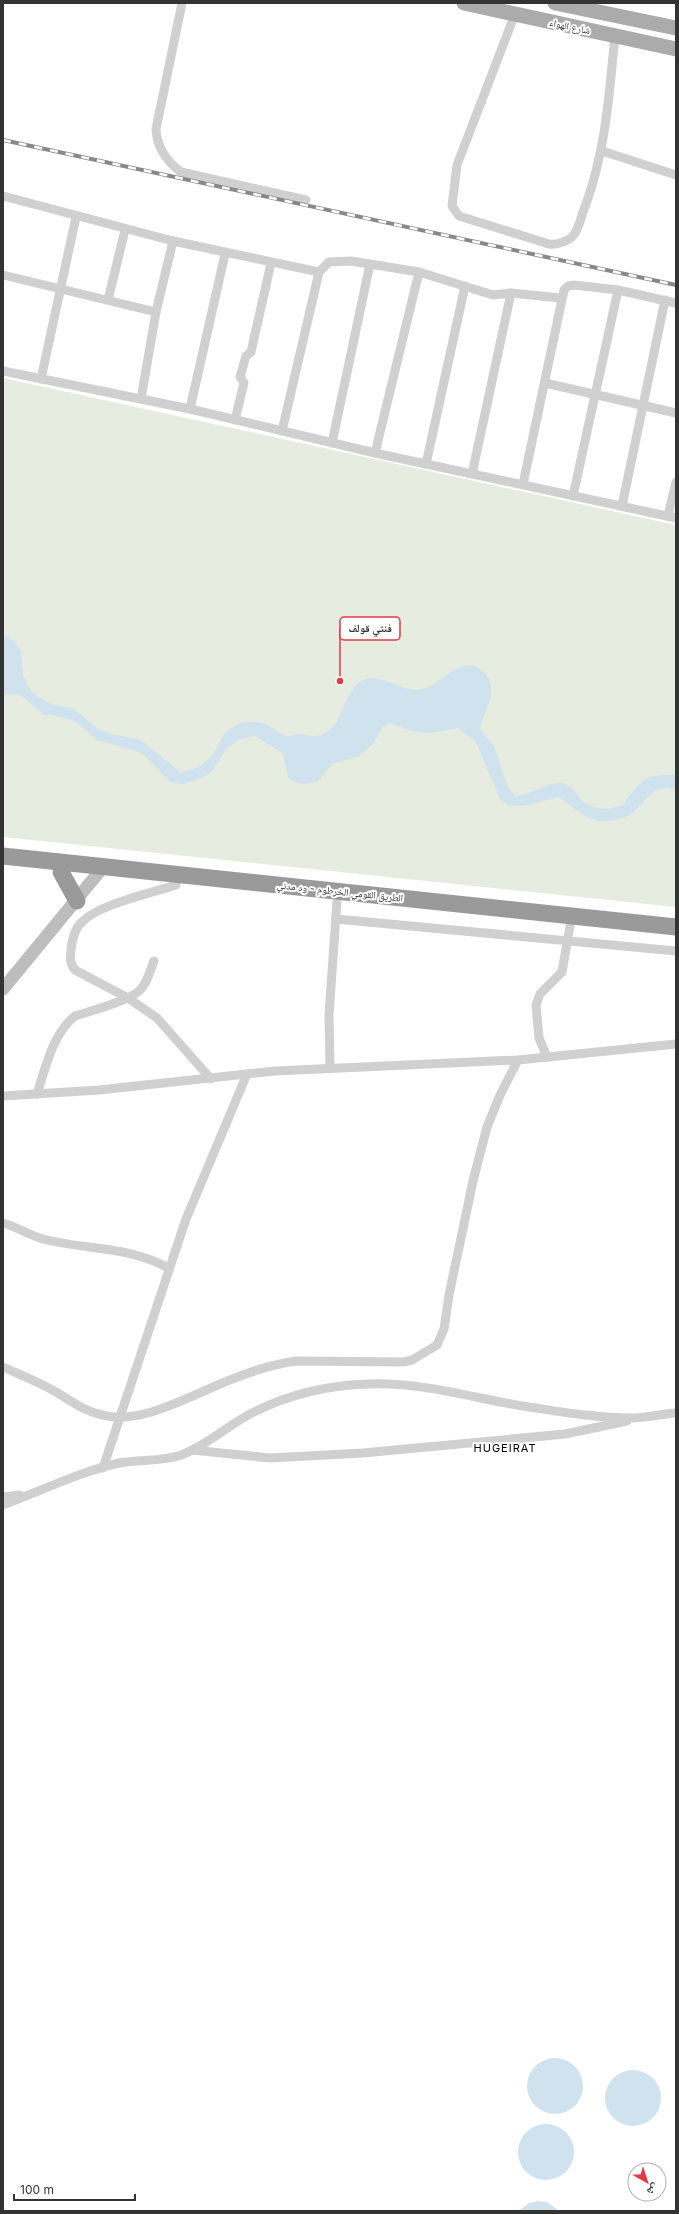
<svg xmlns="http://www.w3.org/2000/svg" width="679" height="2214" font-family="Inter,'Noto Naskh Arabic',sans-serif">
	<rect width="100%" height="100%" fill="#fff"/>
	<polygon fill="#e6ecdf" points="3,378 676,525 676,907 3,837"/>
	<g fill="#cfe2ee">
		<path d="M8,637L15,642L21,651L23,676L31,691L48,703L74,709L98,729L111,734L141,740L180,772C196,770 211,762 218,746C222,738 223,733 231,728C243,720 260,720 272,727C277,730 282,736 288,736C291,737 296,734 299,734C305,734 311,737 317,736C345,730 340,696 360,682C377,670 398,690 417,690C439,689 457,655 480,669C487,673 490,680 491,689C492,704 482,714 480,729L494,746L507,785L515,796C530,795 551,781 562,783C573,785 576,794 583,801C594,811 610,810 623,805C640,781 645,773 676,775V790C653,781 646,803 631,814C621,820 605,823 595,820C581,816 571,804 558,797L523,806H510L503,802L500,799L476,742L458,728L431,733L416,732L388,723L382,728L372,745L359,756L332,764L317,782C306,784 297,785 288,778L283,753L255,736L240,739L226,749L214,769L204,777L183,784L170,782L146,757L136,751L97,740L79,724L72,720L52,715H44L21,695L3,694V638Z"/>
		<circle cx="555" cy="2086" r="28"/>
		<circle cx="633" cy="2098" r="28"/>
		<circle cx="546" cy="2152" r="28"/>
		<polygon points="538,2201 547,2202 559,2211 519,2211 529,2203"/>
	</g>
	<g fill="none" stroke-linecap="round" stroke-linejoin="round">
		<g stroke="#d0d0d0" stroke-width="9">
			<path d="M182,3L156,129C157,148 166,161 181,172L306,200"/>
			<path d="M515,14L457,165L452,206L459,216L549,244C557,245 571,241 575,233C580,225 582,213 586,204C606,149 609,94 615,36"/>
			<polyline points="602,151 676,175"/>
			<polyline points="3,196 173,241 319,272"/>
			<polyline points="3,275 156,312"/>
			<polyline points="108,300 125,230"/>
			<polyline points="3,371 190,409 375,453 676,518"/>
			<polyline points="41,379 76,217"/>
			<polyline points="545,383 676,413"/>
			<polyline points="141,399 156,312 173,241"/>
			<polyline points="190,409 225,254"/>
			<polyline points="235,420 244,383 240,377 246,356 251,352 271,263"/>
			<polyline points="282,431 319,272 329,262 351,261 419,272 493,295 511,293 561,298"/>
			<polyline points="332,443 370,264"/>
			<polyline points="375,453 419,272"/>
			<polyline points="426,464 465,286"/>
			<polyline points="472,474 511,293"/>
			<polyline points="523,484 564,290 568,286 574,285 618,290 676,303"/>
			<polyline points="573,496 618,290"/>
			<polyline points="622,506 665,300"/>
			<polyline points="668,516 676,482"/>
			<path d="M176,885C152,893 99,904 82,922C74,929 72,940 71,950C70,958 70,964 75,970L128,998L157,1018L211,1079"/>
			<polyline points="336,919 676,951"/>
			<polyline points="547,1057 539,1038 536,1005 540,994 562,972 570,926"/>
			<polyline points="330,1068 329,1015 337,901"/>
			<path d="M37,1094C45,1069 53,1033 75,1016C90,1011 128,1001 139,991C147,984 150,971 154,961"/>
			<polyline points="3,1096 99,1090 275,1071 518,1060 676,1044"/>
			<path d="M3,1223C17,1227 29,1235 43,1239C85,1250 130,1246 168,1268"/>
			<path d="M3,1367C21,1375 39,1382 56,1392C71,1401 84,1411 102,1415C143,1426 196,1392 235,1378C255,1370 275,1364 296,1361L403,1362L412,1360L437,1345L444,1329L449,1295L473,1181L487,1127L500,1095L518,1060"/>
			<polyline points="192,1450 270,1458 363,1453 565,1434 627,1421"/>
			<polyline points="103,1468 186,1219 247,1074"/>
			<polyline points="3,1497 20,1495"/>
			<path d="M3,1505C41,1491 79,1472 119,1463C140,1459 161,1462 181,1455C208,1445 229,1424 254,1412C290,1394 330,1385 369,1384C425,1382 475,1399 529,1407C562,1412 597,1418 631,1418C646,1418 661,1414 676,1413"/>
		</g>
		<polyline stroke="#bdbdbd" stroke-width="13" points="3,989 104,866"/>
		<g stroke="#ababab" stroke-width="15">
			<polyline points="464,3 676,49"/>
			<polyline points="555,3 676,28"/>
		</g>
		<g stroke="#9a9a9a" stroke-width="17">
			<polyline points="3,856 676,927"/>
			<polyline points="61,872 77,901"/>
		</g>
		<defs>
			<polyline id="rail" points="3,140 676,285"/>
		</defs>
		<use href="#rail" stroke="#888" stroke-width="4"/>
		<use href="#rail" stroke="#fff" stroke-width="2.5" stroke-dasharray="8" stroke-linecap="butt"/>
	</g>
	<g text-anchor="middle" dominant-baseline="central" stroke-width="4" stroke-linejoin="round" paint-order="stroke">
		<g font-size="10" fill="#333" stroke="#fff">
			<text transform="translate(570 26) rotate(12)">شارع الهواء</text>
			<text transform="translate(340 891) rotate(6)">الطريق القومي الخرطوم - ود مدني</text>
		</g>
		<g font-size="11" letter-spacing="1" fill="#000" stroke="#fff">
			<text x="505" y="1448">HUGEIRAT</text>
		</g>
	</g>
	<path fill="none" stroke="#e63946" stroke-width="1.5" d="M340 681L340 628"/>
	<circle fill="#e63946" stroke="#fff" stroke-width="1.5" cx="340" cy="681" r="4"/>
	<rect fill="#fff" stroke="#e63946" stroke-width="1.5" x="340" y="617" width="60" height="23" rx="4"/>
	<g font-size="11" text-anchor="middle" font-weight="bold" fill="#333">
		<text x="370" y="632">فنتي قولف</text>
	</g>
	<rect width="679" height="2214" fill="none" stroke="#333333" stroke-width="8"/>
	<g transform="translate(647 2182) rotate(141)"><circle r="19" fill="#ffffff" stroke="#adadad"/>
	<path d="M0-3L7 15L0 10L-7 15Z" fill="#e63946"/>
	<text y="-6" font-size="11" font-weight="bold" text-anchor="middle" fill="#333333">ش</text>
	</g>
	<path d="M14 2194v6h121v-6" fill="none" stroke="#333333" stroke-width="2"/>
	<text x="20" y="2194" font-size="12" fill="#333333" stroke="#ffffff" stroke-width="3" paint-order="stroke">100 m</text>
</svg>
